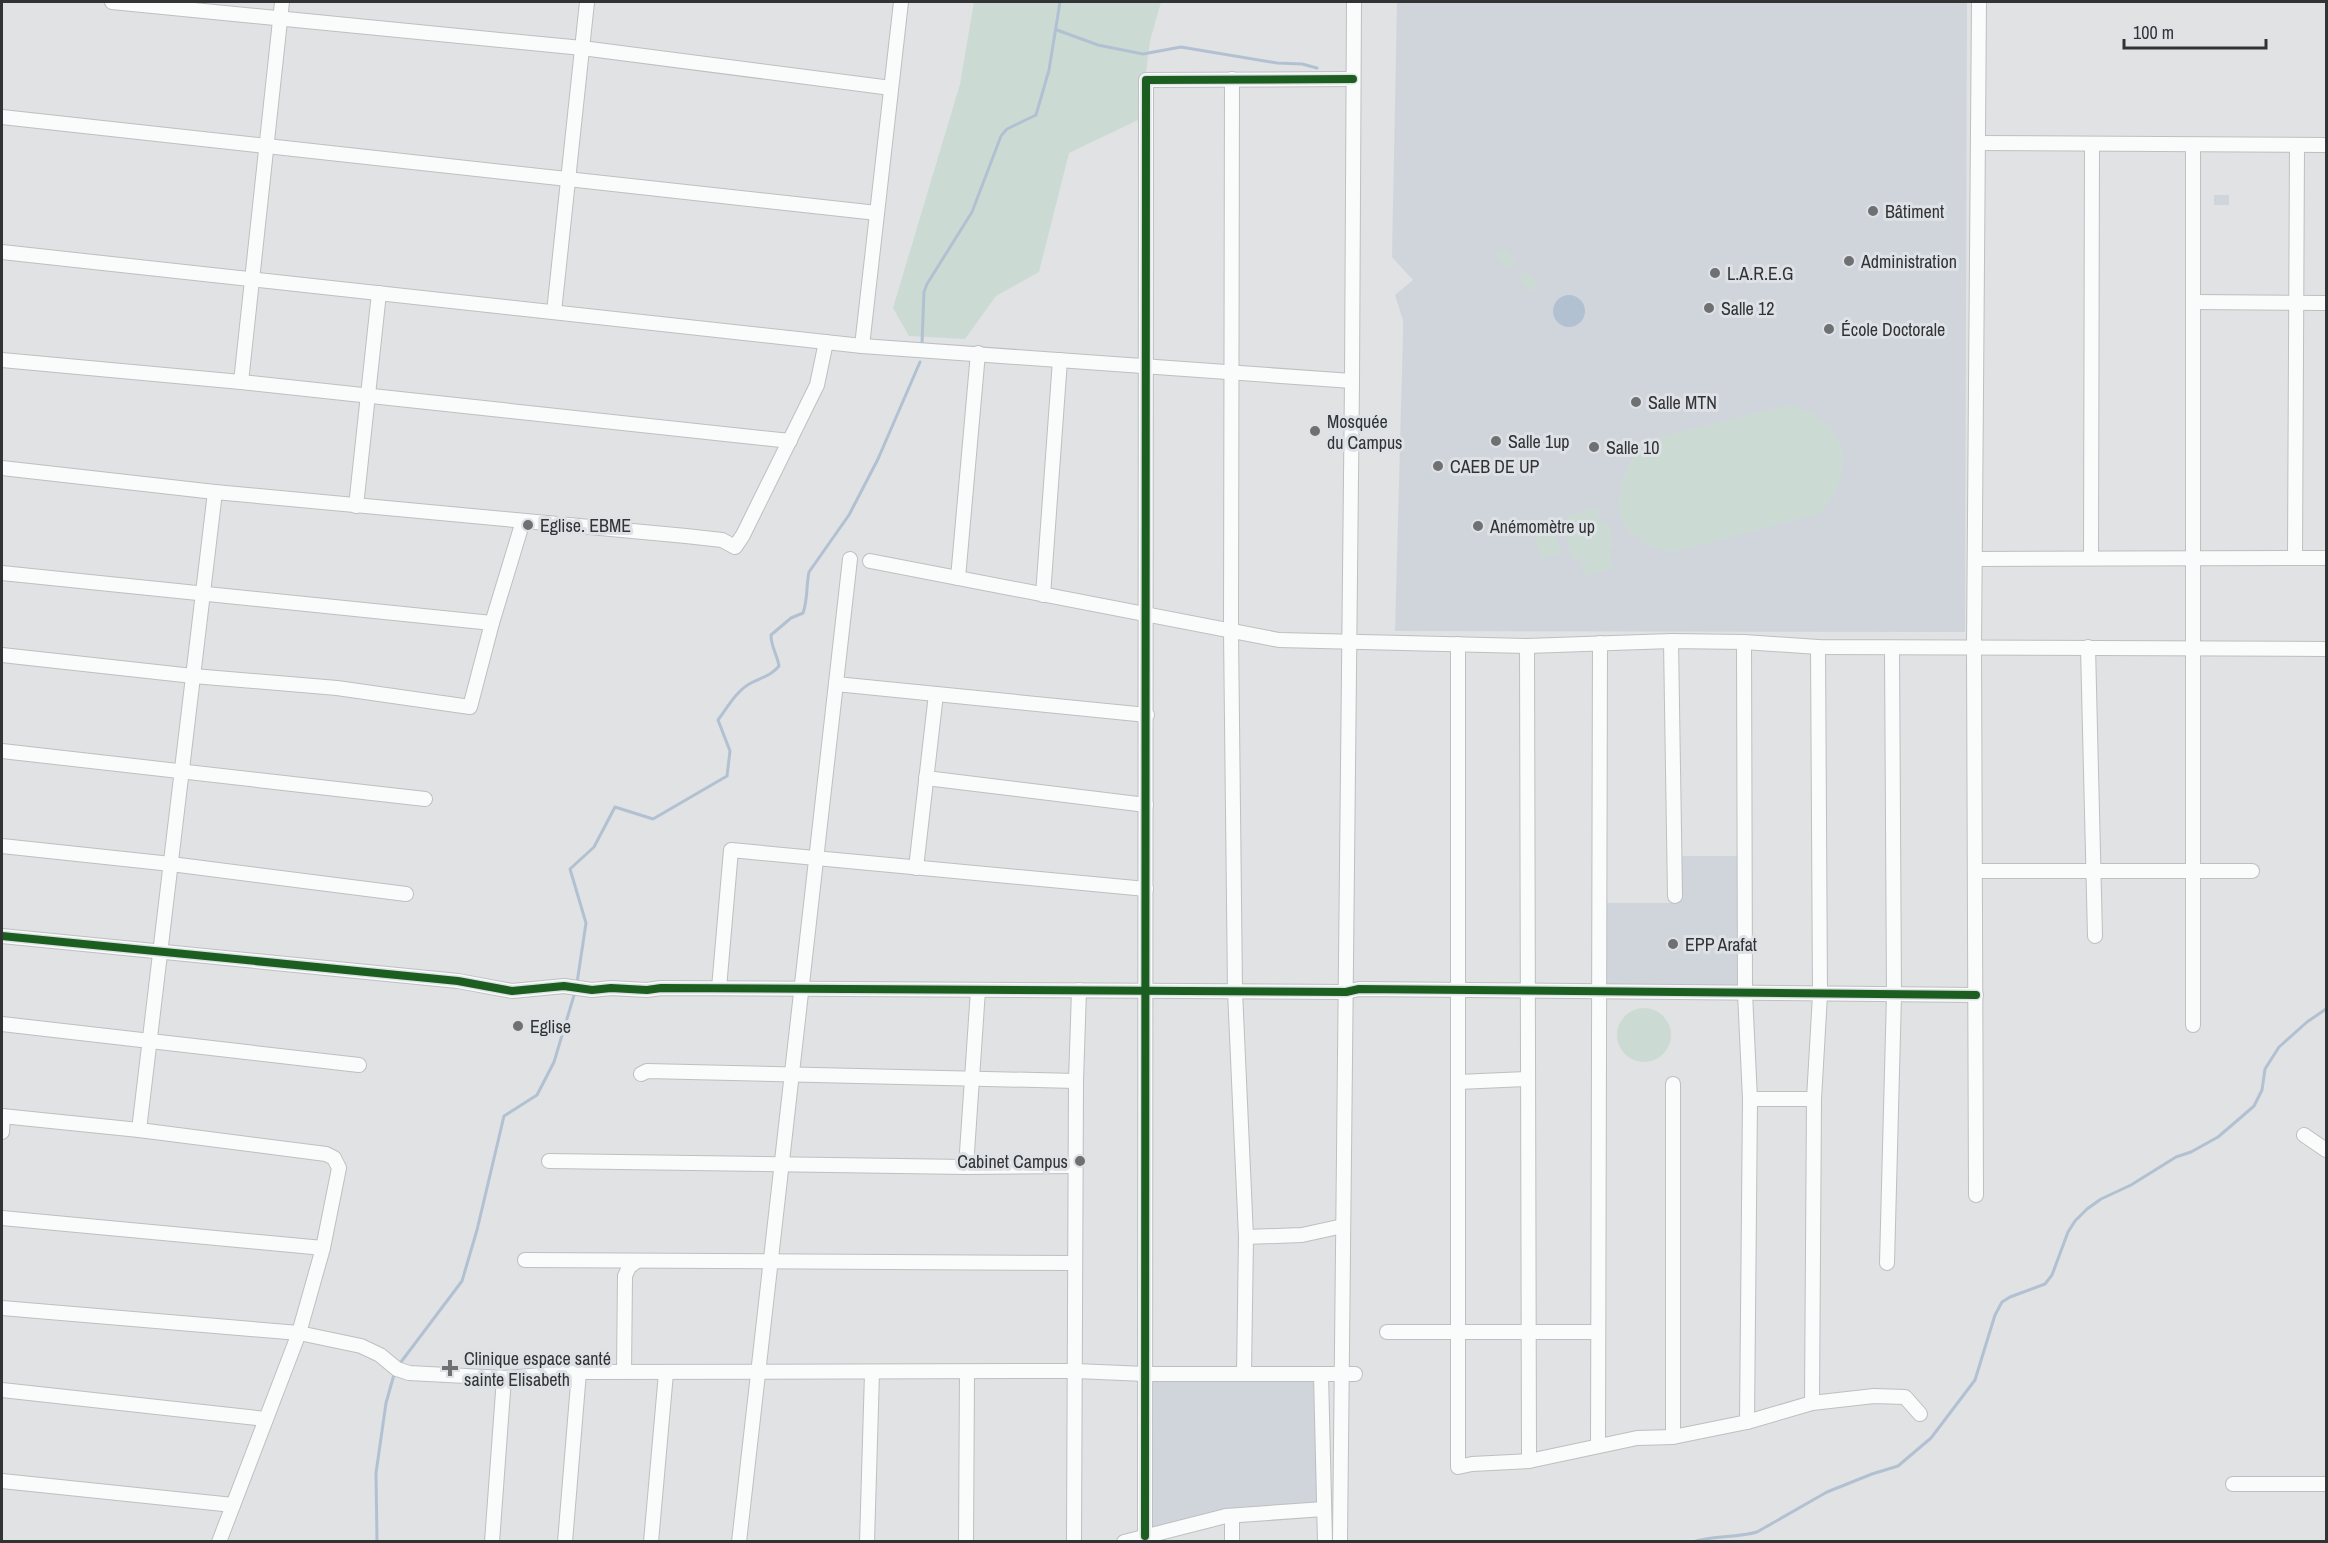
<svg xmlns="http://www.w3.org/2000/svg" width="2328" height="1543" font-family="'Archivo Narrow',sans-serif">
	<rect width="100%" height="100%" fill="#e0e2e4"/>
	<g fill="#d0d5dc">
		<polygon points="1397,2 1967,2 1965,632 1395,631 1403,335 1403,320 1395,295 1413,280 1392,257"/>
		<rect x="2214" y="195" width="15" height="10"/>
		<polygon points="1680,856 1739,856 1739,986 1607,986 1607,903 1679,903"/>
		<polygon points="1319,1378 1320,1506 1148,1532 1148,1379"/>
	</g>
	<g fill="#cbdbd4">
		<polygon points="974,2 1161,2 1150,41 1140,119 1069,153 1039,272 996,296 965,339 909,336 893,308 960,84"/>
		<polygon points="1502,248 1516,261 1508,269 1495,256"/>
		<polygon points="1525,271 1539,284 1531,292 1518,279"/>
		<path d="M1790,405C1849,421 1858,469 1820,513L1677,551C1663,552 1654,548 1642,541C1600,517 1623,471 1644,441Z"/>
		<polygon points="1597,508 1601,524 1608,523 1614,548 1608,550 1613,568 1585,576 1580,558 1572,560 1565,534 1571,532 1566,516"/>
		<polygon points="1552,519 1561,553 1541,559 1532,524"/>
		<circle cx="1644" cy="1035" r="27"/>
	</g>
	<circle fill="#b2c1d2" cx="1569" cy="311" r="16"/>
	<g fill="none" stroke-linecap="round" stroke-linejoin="round">
		<g stroke="#b2c1d2" stroke-width="3">
			<polyline points="1057,30 1098,45 1143,54 1181,47 1277,63 1302,64 1317,68"/>
			<polyline points="922,343 924,292 927,284 972,212 1001,136 1007,129 1036,115 1049,70 1060,2"/>
			<path d="M577,983L586,923L570,869L594,847L615,807L653,819L727,776L730,751L718,720C727,708 737,690 751,683C762,677 771,676 779,666C777,654 771,647 771,635L791,618L803,613C808,599 806,586 809,572L849,515L878,459L920,362"/>
			<polyline points="398,1366 462,1281 477,1230 504,1116 537,1095 554,1062 575,992"/>
			<polyline points="377,1542 376,1473 386,1403 395,1371"/>
			<path d="M1693,1542C1714,1535 1737,1538 1757,1532L1827,1492L1872,1474L1898,1466L1931,1438L1975,1380L1995,1315L2002,1302L2010,1297L2045,1284L2052,1275L2068,1232L2075,1221L2087,1209L2101,1199L2131,1185L2176,1157L2191,1152L2218,1137L2239,1119L2254,1106L2262,1090L2265,1069L2279,1047L2307,1022L2326,1009"/>
		</g>
		<defs>
			<g id="minor">
				<polyline points="112,2 582,48 891,88"/>
				<polyline points="1232,79 1231,631 1235,991 1246,1237 1244,1374"/>
				<polyline points="2,117 877,213"/>
				<polyline points="1978,143 2326,145"/>
				<polyline points="2193,145 2193,1025"/>
				<polyline points="2,252 862,346 1352,381"/>
				<polyline points="2193,302 2326,303"/>
				<polyline points="554,312 587,2"/>
				<polyline points="862,346 901,2"/>
				<polyline points="2,360 241,382 790,441"/>
				<polyline points="241,382 282,2"/>
				<polyline points="2,468 215,492 686,536 722,540 735,547 743,535 817,385 826,342"/>
				<polyline points="356,506 379,293"/>
				<polyline points="2091,558 2092,144"/>
				<polyline points="2295,558 2297,145"/>
				<polyline points="1975,559 2326,558"/>
				<polyline points="870,561 1279,640 1527,646 1671,641 1744,642 1818,647 2326,649"/>
				<polyline points="2,573 492,623"/>
				<polyline points="958,578 978,353"/>
				<polyline points="1043,595 1060,360"/>
				<polyline points="1671,641 1675,896"/>
				<polyline points="1744,642 1745,993 1750,1099 1747,1422"/>
				<polyline points="1458,644 1458,1467 1472,1464 1529,1461 1637,1438 1673,1437 1747,1422 1812,1403 1874,1396 1905,1397 1920,1414"/>
				<polyline points="1527,646 1529,1461"/>
				<polyline points="2088,647 2095,936"/>
				<polyline points="2,655 193,676 337,688 470,707 492,623 523,521"/>
				<polyline points="836,684 1147,715"/>
				<polyline points="2,751 425,799"/>
				<polyline points="926,778 1146,805"/>
				<polyline points="2,846 171,864 406,894"/>
				<polyline points="916,868 936,694"/>
				<polyline points="1975,871 2252,871"/>
				<polyline points="2,936 458,981 512,991 564,986 592,990 611,988 647,990 661,988 1346,992 1359,989 1976,995"/>
				<polyline points="719,988 731,850 1146,889"/>
				<polyline points="2,1024 359,1065"/>
				<polyline points="641,1074 647,1071 1076,1081"/>
				<polyline points="1458,1082 1528,1079"/>
				<polyline points="1750,1099 1814,1099"/>
				<polyline points="2,1116 139,1130 326,1154 334,1158 339,1168 323,1248 299,1333 219,1542"/>
				<polyline points="139,1130 215,492"/>
				<polyline points="2,1132 3,1116"/>
				<polyline points="2304,1135 2326,1150"/>
				<polyline points="549,1161 966,1167 1075,1166"/>
				<polyline points="966,1167 978,990"/>
				<polyline points="1976,1195 1974,647 1979,2"/>
				<polyline points="2,1218 323,1248"/>
				<polyline points="1246,1237 1302,1235 1343,1226"/>
				<polyline points="525,1260 1074,1263"/>
				<polyline points="1887,1263 1894,995 1892,648"/>
				<polyline points="2,1308 299,1333 361,1346 380,1355 397,1369 409,1373 504,1378 579,1372 1076,1371 1145,1374 1355,1374"/>
				<polyline points="1387,1332 1598,1332"/>
				<polyline points="624,1372 625,1276 629,1267 637,1261"/>
				<polyline points="1321,1374 1325,1542"/>
				<polyline points="2,1390 266,1419"/>
				<polyline points="1812,1403 1814,1099 1820,995 1818,647"/>
				<polyline points="1673,1437 1673,1084"/>
				<polyline points="1598,1446 1600,643"/>
				<polyline points="2,1481 233,1505"/>
				<polyline points="2233,1484 2326,1484"/>
				<polyline points="1232,1516 1232,1542"/>
				<polyline points="1145,1536 1146,80 1353,79"/>
				<polyline points="492,1542 504,1378"/>
				<polyline points="565,1542 579,1372"/>
				<polyline points="651,1542 666,1373"/>
				<polyline points="739,1542 850,559"/>
				<polyline points="867,1542 872,1373"/>
				<polyline points="966,1542 967,1372"/>
				<polyline points="1074,1542 1076,1081 1079,990"/>
				<polyline points="1124,1542 1226,1516 1324,1509"/>
				<polyline points="1340,1542 1352,381 1354,2"/>
			</g>
		</defs>
		<use href="#minor" stroke="#bdbfc1" stroke-width="16"/>
		<use href="#minor" stroke="#fafbfb" stroke-width="14"/>
		<defs>
			<g id="cycleway">
				<polyline points="2,936 458,981 512,991 564,986 592,990 611,988 647,990 661,988 1346,992 1359,989 1976,995"/>
				<polyline points="1145,1536 1146,80 1353,79"/>
			</g>
		</defs>
		<use href="#cycleway" stroke="#dee2e6" stroke-width="11"/>
		<use href="#cycleway" stroke="#1b5e20" stroke-width="8"/>
	</g>
	<g fill="#6f7072" stroke="#dee2e6" stroke-width="2">
		<circle cx="1873" cy="211" r="6"/>
		<circle cx="1849" cy="261" r="6"/>
		<circle cx="1715" cy="273" r="6"/>
		<circle cx="1709" cy="308" r="6"/>
		<circle cx="1829" cy="329" r="6"/>
		<circle cx="1636" cy="402" r="6"/>
		<circle cx="1315" cy="431" r="6"/>
		<circle cx="1496" cy="441" r="6"/>
		<circle cx="1594" cy="447" r="6"/>
		<circle cx="1438" cy="466" r="6"/>
		<circle cx="528" cy="525" r="6"/>
		<circle cx="1478" cy="526" r="6"/>
		<circle cx="1673" cy="944" r="6"/>
		<circle cx="518" cy="1026" r="6"/>
		<circle cx="1080" cy="1161" r="6"/>
		<path d="M447 1359h6v6h6v6h-6v6h-6v-6h-6v-6h6z"/>
	</g>
	<g text-anchor="middle" dominant-baseline="central" stroke-width="6" stroke-linejoin="round" paint-order="stroke">
		<g font-size="18" fill="#323335" stroke="#dee2e6" text-anchor="start">
			<text x="1885" y="211">Bâtiment</text>
			<text x="1861" y="261">Administration</text>
			<text x="1727" y="273">L.A.R.E.G</text>
			<text x="1721" y="308">Salle 12</text>
			<text x="1841" y="329">École Doctorale</text>
			<text x="1648" y="402">Salle MTN</text>
			<text x="1327" y="421">Mosquée<tspan x="1327" dy="21">du Campus</tspan></text>
			<text x="1508" y="441">Salle 1up</text>
			<text x="1606" y="447">Salle 10</text>
			<text x="1450" y="466">CAEB DE UP</text>
			<text x="540" y="525">Eglise. EBME</text>
			<text x="1490" y="526">Anémomètre up</text>
			<text x="1685" y="944">EPP Arafat</text>
			<text x="530" y="1026">Eglise</text>
			<text x="1068" y="1161" text-anchor="end">Cabinet Campus</text>
			<text x="464" y="1358">Clinique espace santé<tspan x="464" dy="21">sainte Elisabeth</tspan></text>
		</g>
	</g>
	<rect width="2328" height="1543" fill="none" stroke="#323335" stroke-width="6"/>
	<path d="M2124 39v9h142v-9" fill="none" stroke="#323335" stroke-width="3"/>
	<text x="2133" y="39" font-size="18" fill="#323335" stroke="#dee2e6" stroke-width="4.5" paint-order="stroke">100 m</text>
</svg>
